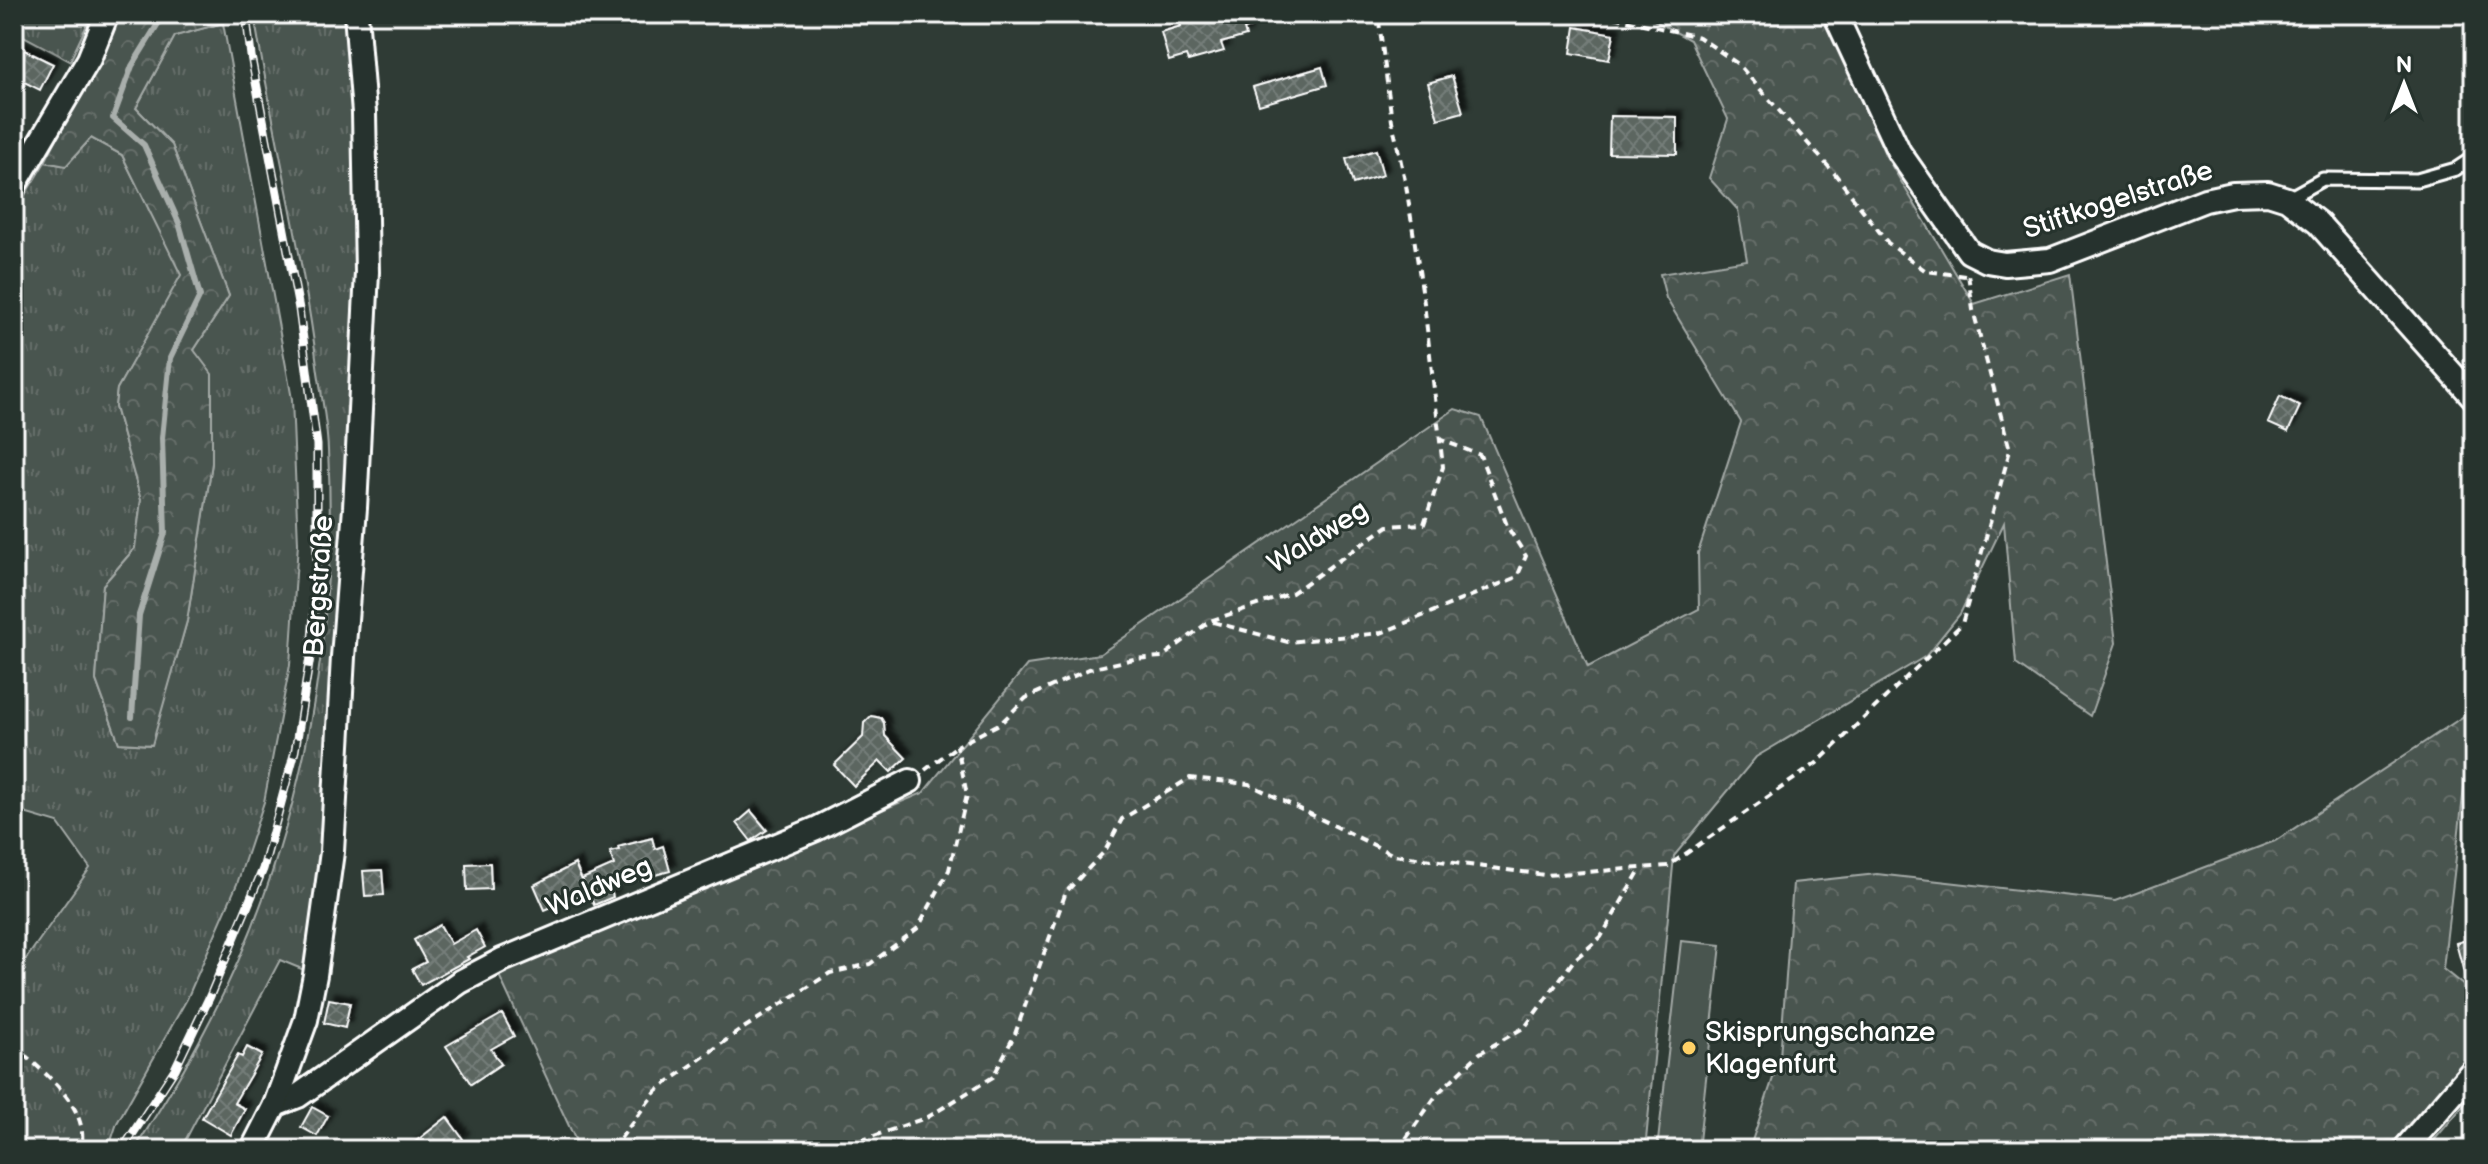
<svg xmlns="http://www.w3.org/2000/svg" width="2488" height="1164" font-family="'Balsamiq Sans',sans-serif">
	<defs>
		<pattern id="grass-tufts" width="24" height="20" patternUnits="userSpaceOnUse" patternTransform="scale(2)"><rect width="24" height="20" fill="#4a544f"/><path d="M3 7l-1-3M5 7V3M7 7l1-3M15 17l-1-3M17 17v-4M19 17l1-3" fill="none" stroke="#656e69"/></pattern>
		<pattern id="forest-crowns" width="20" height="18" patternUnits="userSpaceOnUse" patternTransform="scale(2)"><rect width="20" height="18" fill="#4a544f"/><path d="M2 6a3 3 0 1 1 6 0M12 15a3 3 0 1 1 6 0" fill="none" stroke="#656e69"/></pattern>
		<pattern id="building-cross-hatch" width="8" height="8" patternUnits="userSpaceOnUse" patternTransform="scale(2)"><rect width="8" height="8" fill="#5b6661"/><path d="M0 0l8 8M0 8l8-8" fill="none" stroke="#747d79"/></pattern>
		<filter id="shadow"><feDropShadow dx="6" dy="-6" stdDeviation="2" flood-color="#0009"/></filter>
	</defs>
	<rect width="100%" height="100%" fill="#2f3b35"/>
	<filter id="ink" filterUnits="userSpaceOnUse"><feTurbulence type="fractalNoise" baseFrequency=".0125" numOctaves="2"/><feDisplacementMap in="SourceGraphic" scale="16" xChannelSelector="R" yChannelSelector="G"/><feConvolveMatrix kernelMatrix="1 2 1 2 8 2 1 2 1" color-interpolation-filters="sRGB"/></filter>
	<g filter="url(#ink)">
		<g fill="url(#grass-tufts)" stroke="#a4aaa7" stroke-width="2">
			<polygon points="14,14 92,14 70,61 14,31"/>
			<path d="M254,14H348L355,103L360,264L325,849L309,972L280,960L186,1139L177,1150H134C159,1111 184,1071 205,1030C297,856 339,647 328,450C327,424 322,398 318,372C303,252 273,134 254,14Z"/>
			<polygon points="223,23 292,399 298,543 290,665 264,802 237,884 187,999 117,1123 108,1150 14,1150 14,976 90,868 58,823 14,810 14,213 45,162 66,166 91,138 122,155 182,275 117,389 115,407 141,500 135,548 103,585 96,680 119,743 151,745 187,621 212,463 194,350 229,296 172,145 136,108 175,36"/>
		</g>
		<g fill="url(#forest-crowns)" stroke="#a4aaa7" stroke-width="2">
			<polygon points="116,14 222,14 223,23 175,36 136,108 172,145 229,296 194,350 212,374 212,463 187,621 152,745 119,743 96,680 103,585 135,548 141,500 115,407 117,389 181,275 122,155 91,138 66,166 45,162 94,65"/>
			<polygon points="1643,14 1823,14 1886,156 1974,304 2070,274 2116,643 2090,716 2016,664 2004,523 1960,614 1926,656 1756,757 1674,856 1645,1150 567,1150 576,1141 497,971 923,793 1027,665 1100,654 1455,409 1481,417 1588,667 1699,609 1698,553 1741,422 1666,298 1660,274 1747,260 1738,210 1709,178 1728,119 1690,40"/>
			<polygon points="2473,710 2443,969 2474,994 2474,1093 2426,1150 1749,1150 1780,1057 1793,883 1877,874 2115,901 2275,841"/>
		</g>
		<polygon fill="#4a544f" stroke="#a4aaa7" stroke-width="2" points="1681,941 1721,945 1698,1150 1657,1150"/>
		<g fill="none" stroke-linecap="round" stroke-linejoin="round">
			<polyline stroke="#a9afac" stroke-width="6" points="132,717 139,615 165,533 162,438 170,358 200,296 179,223 144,145 113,118 132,66 164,14"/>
		</g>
		<g fill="url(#building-cross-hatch)" stroke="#fff" stroke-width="2" filter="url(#shadow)">
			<polygon points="1178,14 1279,14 1280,19 1244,29 1246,36 1221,43 1224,51 1188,61 1186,56 1169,61 1161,32 1181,26"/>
			<polygon points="1575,27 1614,34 1609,60 1571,53"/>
			<polygon points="14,45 53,64 40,90 14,77"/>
			<polygon points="1322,67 1327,85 1259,105 1253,87"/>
			<polygon points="1452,76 1463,112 1438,119 1428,83"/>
			<polygon points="1610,116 1677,117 1677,154 1609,153"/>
			<polygon points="1376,150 1383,175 1353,184 1346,159"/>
			<polygon points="2280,396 2300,406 2288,432 2268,423"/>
			<polygon points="871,716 881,718 884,723 885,736 906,758 891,772 880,761 854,786 834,765 863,737 864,723"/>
			<polygon points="751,811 767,830 751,841 737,823"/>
			<polygon points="652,838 655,849 663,846 670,871 610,887 613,897 594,905 582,879 614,865 610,852 619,850 618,847"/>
			<polygon points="490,863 491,889 467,890 466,864"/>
			<polygon points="575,864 587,892 545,910 534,885"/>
			<polygon points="382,870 384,895 365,896 363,871"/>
			<polygon points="440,925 451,944 476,930 485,947 467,957 469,959 421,985 412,969 426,962 414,940"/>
			<polygon points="2474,938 2474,990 2469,991 2456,943"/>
			<polygon points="329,999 350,1003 345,1028 324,1023"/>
			<polygon points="502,1014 514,1036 491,1049 501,1064 471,1084 446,1046"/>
			<polygon points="247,1047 262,1055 234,1103 245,1109 231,1135 202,1118 238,1055 242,1057"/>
			<polygon points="312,1107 328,1116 317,1136 301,1127"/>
			<polygon points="447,1117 463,1139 449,1150 405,1150"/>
		</g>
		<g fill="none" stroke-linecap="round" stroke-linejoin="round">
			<defs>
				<polyline id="service" points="2287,199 2323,179 2417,180 2456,169 2474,157"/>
				<g id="minor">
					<polyline points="1835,14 1899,152 1969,252 1987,261 2005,264 2050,260 2205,200 2233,194 2268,193 2287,199 2318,223 2474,398"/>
					<polyline points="14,186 89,59 107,14"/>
					<polyline points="275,1105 298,1096 460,982 502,960 816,829 910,781"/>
					<polyline points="252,1150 275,1105 306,1020 315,975 332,852 343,657 355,508 367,272 364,113 356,14"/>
					<polyline points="2404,1150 2474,1069"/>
				</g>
			</defs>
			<use href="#service" stroke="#fff" stroke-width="17"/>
			<use href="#minor" stroke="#fff" stroke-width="28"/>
			<g stroke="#fff" stroke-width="4" stroke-dasharray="8 6" stroke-linecap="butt">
				<polyline points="1600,14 1699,37 1738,64 1835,174 1888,243 1926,271 1965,276"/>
				<polyline points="1213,622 1288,642 1381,633 1517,577 1526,556 1508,528 1480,455 1439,439"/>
				<polyline points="925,770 957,746"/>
				<path d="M14,1045C43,1073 91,1105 81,1150"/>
				<polyline points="197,1150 215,1149 234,1143"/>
				<polyline points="612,1150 656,1091 739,1031 830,973 870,964 918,928 949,870 967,795 957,746 1001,723 1026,698 1089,669 1134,659 1162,657 1210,621 1292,593 1388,526 1424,524 1443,467 1424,303 1406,185 1392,121 1378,14"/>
				<polyline points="834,1150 928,1117 993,1077 1015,1034 1066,892 1105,851 1122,819 1190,778 1249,784 1394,855 1545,875 1668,866 1817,763 1962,624 2010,450 1973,310 1968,274"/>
				<polyline points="1398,1150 1438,1093 1480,1053 1525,1027 1574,960 1601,937 1640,870"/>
			</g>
			<use href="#service" stroke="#26332d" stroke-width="11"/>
			<use href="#minor" stroke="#26332d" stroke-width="22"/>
			<defs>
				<polyline id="rail" points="122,1150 175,1069 210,996 263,869 295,751 311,651 317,580 317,445 299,309 251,56 246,14"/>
			</defs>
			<use href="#rail" stroke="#fff" stroke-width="9"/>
			<use href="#rail" stroke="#26332d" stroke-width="6" stroke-dasharray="18" stroke-linecap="butt"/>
		</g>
	</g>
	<circle fill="#ffd166" stroke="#26332d" stroke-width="3" cx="1689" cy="1048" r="8"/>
	<g text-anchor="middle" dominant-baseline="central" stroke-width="6" stroke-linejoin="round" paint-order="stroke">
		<g font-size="28" fill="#fff" stroke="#26332d">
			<text transform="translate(2118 200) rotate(-18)">Stiftkogelstraße</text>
			<text transform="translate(1318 537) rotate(-32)">Waldweg</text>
			<text transform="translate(319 586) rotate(-86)">Bergstraße</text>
			<text transform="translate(599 887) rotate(-23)">Waldweg</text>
		</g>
		<g font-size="28" fill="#fff" stroke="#26332d" text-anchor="start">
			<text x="1705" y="1032">Skisprungschanze<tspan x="1705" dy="32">Klagenfurt</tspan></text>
		</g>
	</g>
	<rect width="2488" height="1164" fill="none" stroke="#26332d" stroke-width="48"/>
	<rect x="24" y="24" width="2440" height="1116" fill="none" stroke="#fff" stroke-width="3" filter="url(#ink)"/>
	<g transform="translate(2404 84)" stroke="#26332d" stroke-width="6" paint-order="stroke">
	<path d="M0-6L14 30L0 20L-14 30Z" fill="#ffffff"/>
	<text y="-12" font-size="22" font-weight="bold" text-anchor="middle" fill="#ffffff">N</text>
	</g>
</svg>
